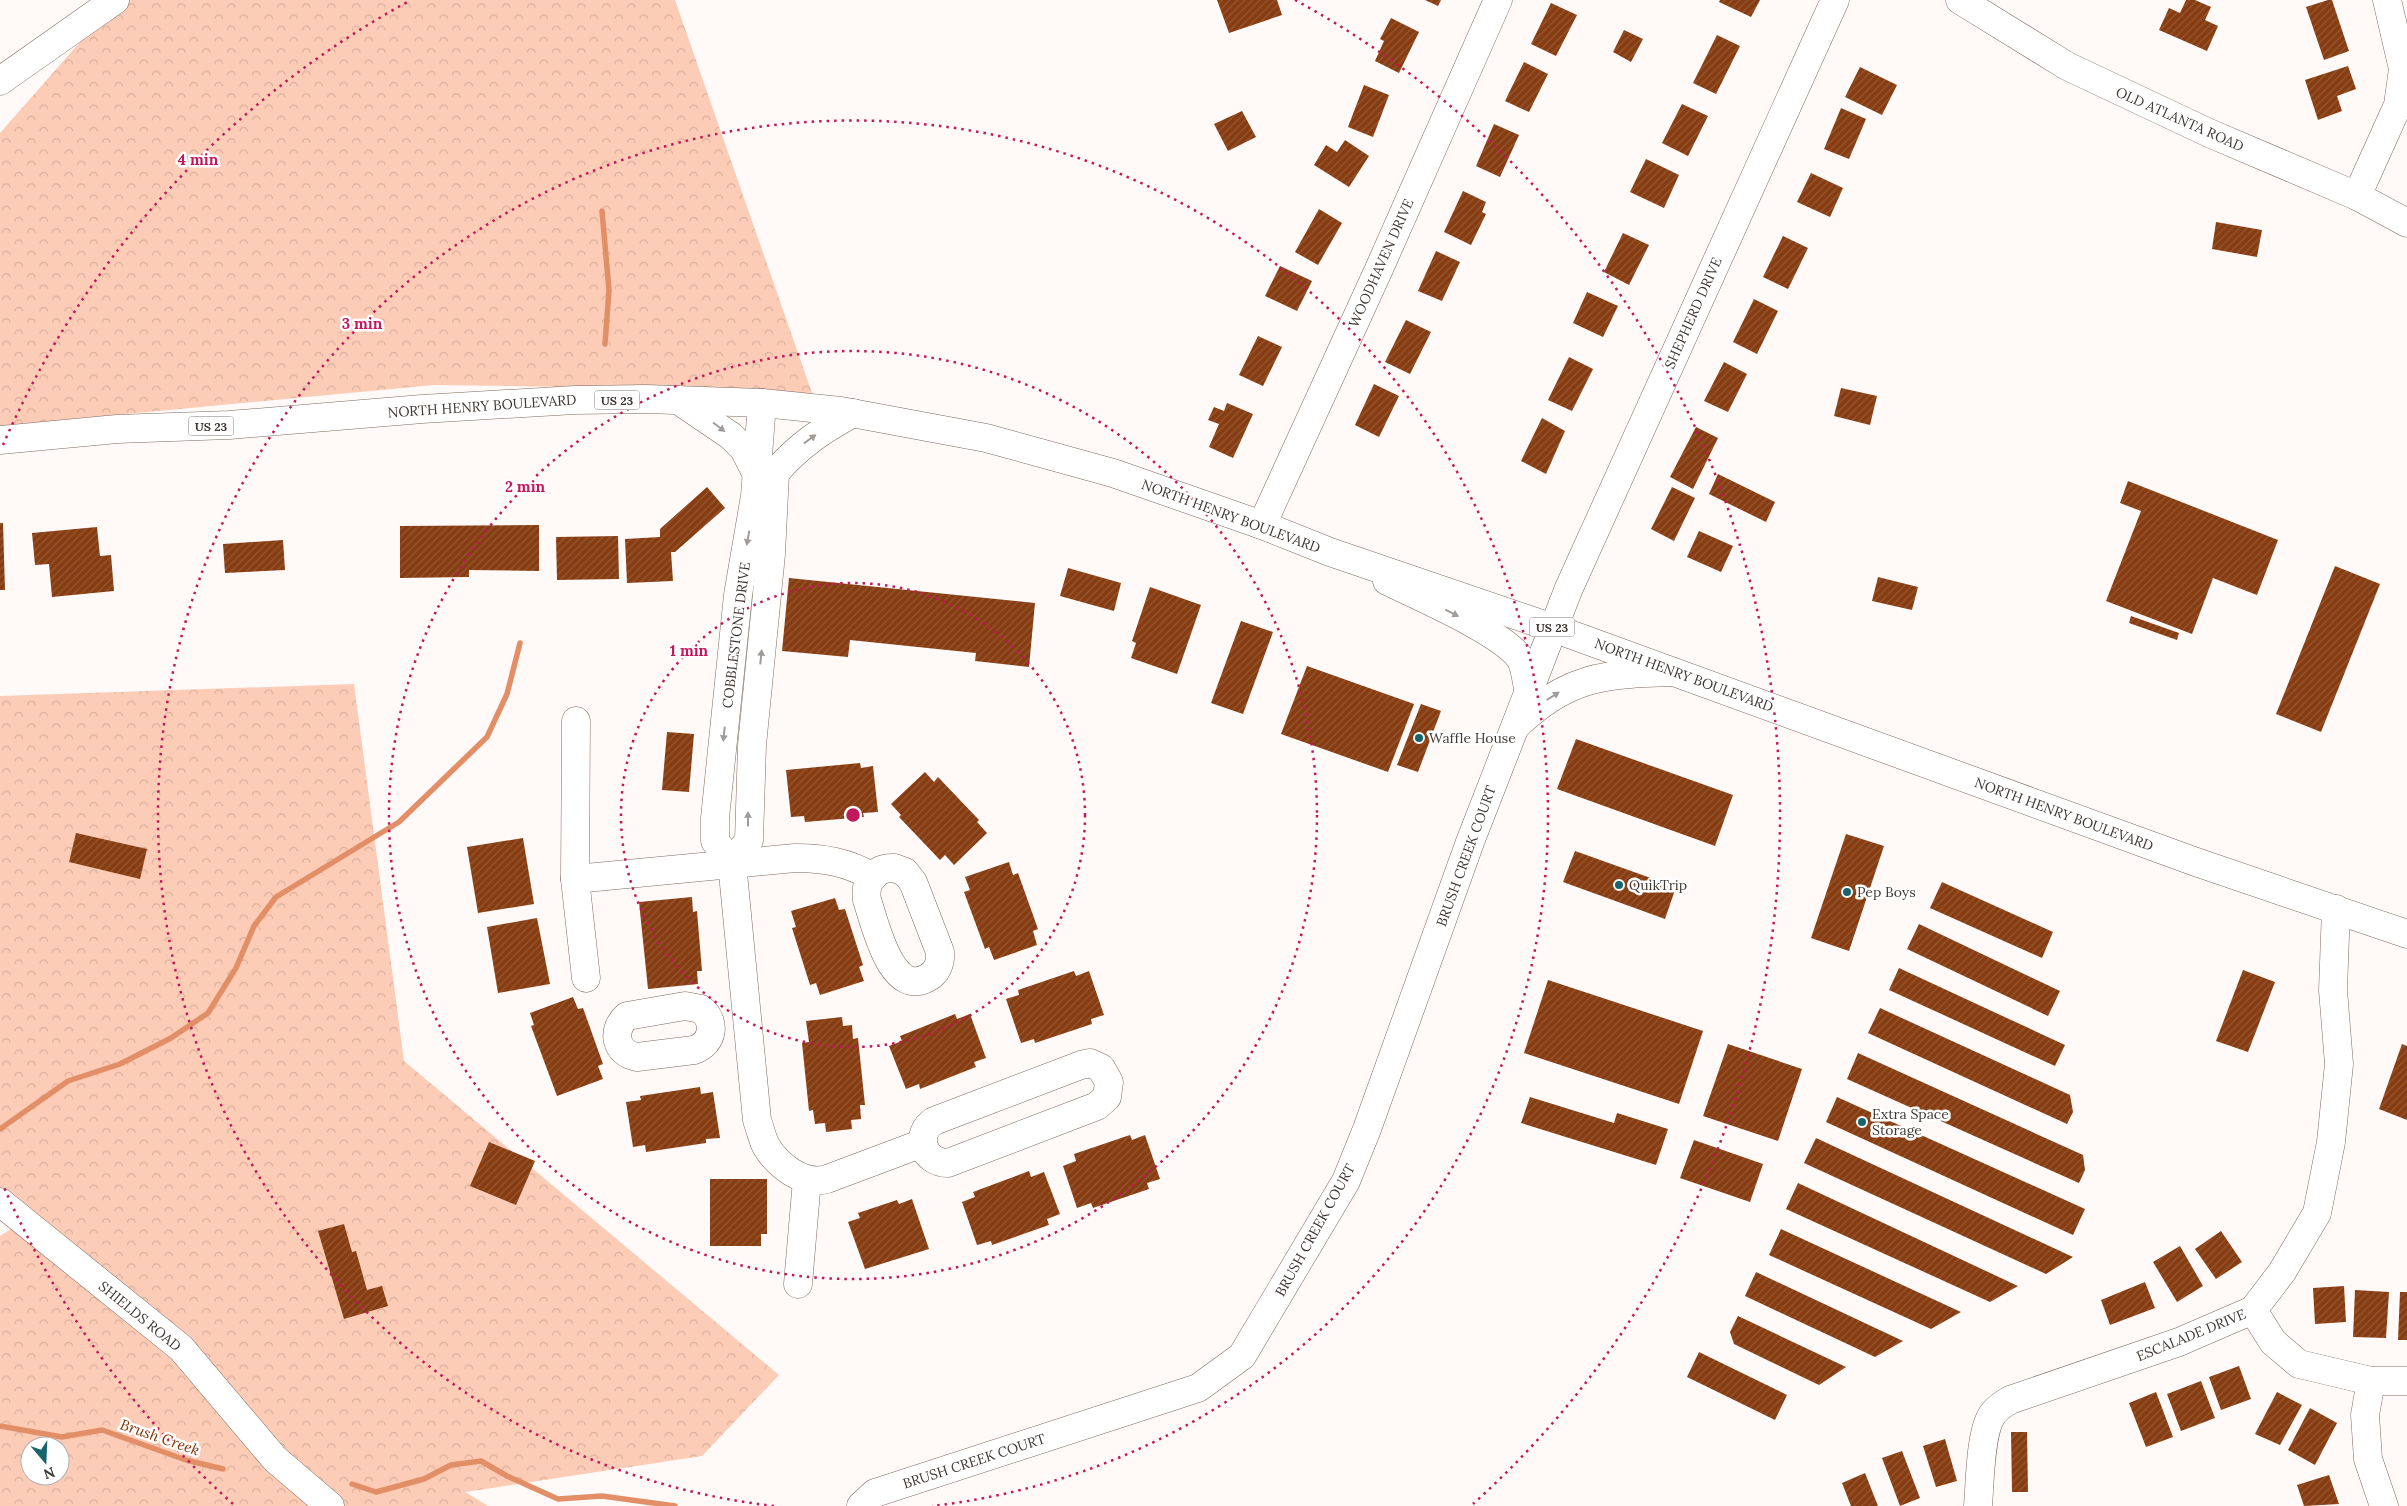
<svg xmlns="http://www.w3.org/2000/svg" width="2407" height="1506" font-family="Lora,serif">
	<defs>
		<pattern id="forest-crowns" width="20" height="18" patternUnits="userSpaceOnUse" patternTransform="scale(1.25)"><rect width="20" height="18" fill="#fcccb6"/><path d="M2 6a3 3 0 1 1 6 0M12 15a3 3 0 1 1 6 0" fill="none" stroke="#d9b09d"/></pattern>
		<pattern id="building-hatch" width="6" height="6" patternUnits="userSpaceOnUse" patternTransform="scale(1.25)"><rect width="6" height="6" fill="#873d11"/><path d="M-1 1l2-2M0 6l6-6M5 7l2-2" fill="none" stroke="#945834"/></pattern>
	</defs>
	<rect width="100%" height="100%" fill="#fffaf8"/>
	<g fill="url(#forest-crowns)" fill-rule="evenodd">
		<polygon points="117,0 675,0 813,396 772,390 434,385 0,426 0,133"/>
		<path d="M354,684L404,1061L779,1375L702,1456L465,1492L488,1506H0V1236L14,1227L0,1187V696ZM30,1446H60V1476H30Z"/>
	</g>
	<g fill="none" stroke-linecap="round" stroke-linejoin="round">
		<g stroke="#e28f67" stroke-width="5.5">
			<polyline points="602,211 609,290 605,344"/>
			<polyline points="0,1129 68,1081 120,1064 171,1038 208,1013 236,968 254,926 276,897 399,822 487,737 507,694 520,643"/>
			<polyline points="0,1426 62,1437 102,1430 186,1460 223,1469"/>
			<polyline points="352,1484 376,1492 424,1479 451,1465 481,1461 507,1476 558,1499 602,1496 675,1506"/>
		</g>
	</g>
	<g fill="url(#building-hatch)">
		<polygon points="1217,0 1277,0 1282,15 1229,33"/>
		<polygon points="1425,0 1441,0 1438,6"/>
		<polygon points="1720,0 1760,0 1751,17 1719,2"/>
		<polygon points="2186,0 2195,0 2211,7 2205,20 2218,26 2207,51 2159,30 2169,8 2180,13"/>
		<polygon points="2328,0 2332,0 2349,51 2324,60 2306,7"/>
		<polygon points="1551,3 1577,15 1556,56 1531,44"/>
		<polygon points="1391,18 1419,32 1399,73 1375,61 1384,41 1380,39"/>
		<polygon points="1624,30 1643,39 1631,62 1613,52"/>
		<polygon points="1717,35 1740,46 1716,94 1693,83"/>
		<polygon points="1524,62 1548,74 1529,112 1505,101"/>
		<polygon points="2348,66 2356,89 2337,96 2342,111 2318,120 2305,80"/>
		<polygon points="1860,67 1897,85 1882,115 1845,97"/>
		<polygon points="1364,85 1389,95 1373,137 1348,127"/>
		<polygon points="1682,104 1708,116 1688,156 1662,143"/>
		<polygon points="1841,108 1866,119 1849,159 1824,149"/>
		<polygon points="1242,111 1256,137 1228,151 1214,124"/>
		<polygon points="1494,124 1519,135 1500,177 1476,166"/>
		<polygon points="1345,140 1369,156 1349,187 1314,165 1326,145 1337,152"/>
		<polygon points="1646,159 1679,175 1664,208 1630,192"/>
		<polygon points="1811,173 1843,188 1830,217 1797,202"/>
		<polygon points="1463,191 1486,202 1482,212 1486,214 1471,245 1444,232"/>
		<polygon points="1319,209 1342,223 1318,265 1295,252"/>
		<polygon points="2216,222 2262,230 2257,257 2212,249"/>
		<polygon points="1623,233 1649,245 1629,285 1604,272"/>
		<polygon points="1783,236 1808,248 1788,289 1763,277"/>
		<polygon points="1436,251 1460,262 1442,301 1418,291"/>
		<polygon points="1280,266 1312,281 1297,311 1265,296"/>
		<polygon points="1587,292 1618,306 1603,337 1573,323"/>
		<polygon points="1754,299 1778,311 1757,354 1733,342"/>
		<polygon points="1406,320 1431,332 1410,374 1385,362"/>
		<polygon points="1258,336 1282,347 1263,386 1239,375"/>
		<polygon points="1569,357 1593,369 1572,411 1548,400"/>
		<polygon points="1724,362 1747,374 1728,412 1704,401"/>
		<polygon points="1374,384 1399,396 1379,437 1355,425"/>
		<polygon points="1841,388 1877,396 1870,425 1834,416"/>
		<polygon points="1227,403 1253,414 1233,458 1209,447 1219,424 1208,420 1214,407 1224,411"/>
		<polygon points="1542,418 1565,431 1546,474 1521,461"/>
		<polygon points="1696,427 1718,438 1693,489 1670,477"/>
		<polygon points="1718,474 1775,502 1766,522 1709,494"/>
		<polygon points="2128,481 2278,540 2257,595 2213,578 2192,634 2106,601 2141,511 2120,503"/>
		<polygon points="707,487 725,508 675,552 671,552 673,581 627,583 625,539 660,537 660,529"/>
		<polygon points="1672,487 1695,498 1674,541 1651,529"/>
		<polygon points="0,523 3,523 5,590 0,590"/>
		<polygon points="539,525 539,571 469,570 469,577 400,578 400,526"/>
		<polygon points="97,527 100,556 111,555 114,591 52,597 49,564 35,565 32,533"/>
		<polygon points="1699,531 1733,546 1721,572 1687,557"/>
		<polygon points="618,536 619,579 557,580 556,537"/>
		<polygon points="283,540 285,570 225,573 223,544"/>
		<polygon points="2335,566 2380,584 2321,732 2276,714"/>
		<polygon points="1068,568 1121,583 1114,611 1060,596"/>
		<polygon points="1878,577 1918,587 1912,610 1872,601"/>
		<polygon points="789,578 1035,603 1029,667 975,661 976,653 850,640 848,657 782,651"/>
		<polygon points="1150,587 1201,605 1177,674 1131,658 1136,643 1132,641"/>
		<polygon points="2131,616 2179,633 2177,640 2129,623"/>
		<polygon points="1241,621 1273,632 1243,714 1211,703"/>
		<polygon points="1307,666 1414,704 1388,772 1281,734"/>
		<polygon points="1421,704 1441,711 1418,772 1397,765"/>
		<polygon points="667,732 694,734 689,792 662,790"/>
		<polygon points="1576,739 1733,795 1715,846 1557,789"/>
		<polygon points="860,763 861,768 873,766 878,812 863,813 864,817 805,822 804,816 791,817 786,770"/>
		<polygon points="925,772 934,782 938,777 979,820 977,822 987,833 954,865 945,855 940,860 899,817 901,815 891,804"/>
		<polygon points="76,833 147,849 140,879 69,862"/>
		<polygon points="1846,834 1884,846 1849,951 1811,938"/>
		<polygon points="523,838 534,904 478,913 467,847"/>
		<polygon points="1575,851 1676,887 1665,919 1563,882"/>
		<polygon points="1009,862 1013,875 1018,873 1038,929 1033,931 1037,945 994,960 989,947 985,949 964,892 970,890 965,877"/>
		<polygon points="1942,882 2053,932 2042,958 1930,908"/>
		<polygon points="692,897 693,912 697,911 702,971 697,971 698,984 648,989 639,902"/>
		<polygon points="835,898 839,910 845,909 863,965 859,967 864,981 820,995 816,983 810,985 792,928 796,927 791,911"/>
		<polygon points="537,918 550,984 498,993 487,927"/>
		<polygon points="1919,924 2060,991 2048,1016 1907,949"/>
		<polygon points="1899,968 2065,1045 2055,1066 1889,990"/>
		<polygon points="2243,970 2275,982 2248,1052 2216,1041"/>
		<polygon points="1074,971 1076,976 1089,971 1104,1015 1091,1019 1092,1024 1035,1043 1034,1039 1021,1043 1006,999 1019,995 1018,990"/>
		<polygon points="1548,980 1703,1031 1679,1104 1524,1053"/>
		<polygon points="573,997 578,1009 583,1008 603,1064 598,1066 603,1079 557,1096 531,1026 534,1025 530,1013"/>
		<polygon points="1880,1008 2070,1095 2073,1112 2067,1124 1868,1033"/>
		<polygon points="955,1014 957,1019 970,1014 986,1058 974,1062 976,1067 920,1089 919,1084 906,1089 889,1046 902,1041 900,1036"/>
		<polygon points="842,1017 843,1026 852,1025 853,1039 858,1038 865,1105 860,1105 861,1119 851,1120 852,1129 826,1132 825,1123 815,1124 813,1110 809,1111 802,1043 809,1042 806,1021"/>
		<polygon points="1728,1044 1802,1069 1778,1141 1703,1116"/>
		<polygon points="2402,1044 2407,1046 2407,1120 2379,1109"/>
		<polygon points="1858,1053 2083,1155 2085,1170 2079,1183 1847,1079"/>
		<polygon points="700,1087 701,1094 713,1092 720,1138 706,1139 706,1143 646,1152 645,1145 633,1147 626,1102 641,1100 640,1096"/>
		<polygon points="1530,1097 1614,1123 1617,1113 1668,1129 1656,1165 1521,1123"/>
		<polygon points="1837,1097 2085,1209 2073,1235 1826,1122"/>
		<polygon points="1130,1135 1132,1140 1145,1135 1160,1179 1147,1183 1149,1189 1093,1208 1091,1203 1077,1208 1063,1166 1076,1161 1074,1154"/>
		<polygon points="1816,1138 2073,1257 2046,1274 1804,1163"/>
		<polygon points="1694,1140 1763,1164 1750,1202 1680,1178"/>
		<polygon points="489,1142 535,1161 516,1205 470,1186"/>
		<polygon points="1029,1171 1031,1177 1044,1172 1060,1214 1047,1219 1049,1225 992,1245 991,1241 977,1245 962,1202 975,1197 973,1192"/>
		<polygon points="710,1179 767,1179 767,1234 761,1234 761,1246 710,1246"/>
		<polygon points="1798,1183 2018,1286 1990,1302 1786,1209"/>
		<polygon points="912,1199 929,1249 865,1269 848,1222 860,1218 858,1213 897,1200 899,1204"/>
		<polygon points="344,1224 352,1252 356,1251 367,1290 382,1286 388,1306 344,1319 318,1231"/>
		<polygon points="1781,1229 1961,1312 1931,1329 1769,1255"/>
		<polygon points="2221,1231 2242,1262 2216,1279 2195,1249"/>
		<polygon points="2180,1246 2203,1286 2177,1302 2153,1262"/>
		<polygon points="1756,1272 1903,1341 1875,1357 1745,1296"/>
		<polygon points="2145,1282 2155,1308 2110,1325 2101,1300"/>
		<polygon points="2344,1286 2346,1322 2315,1324 2313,1288"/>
		<polygon points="2355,1290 2389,1292 2386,1338 2353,1337"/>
		<polygon points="2400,1292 2407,1292 2407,1340 2398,1340"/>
		<polygon points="1738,1316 1846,1367 1819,1385 1734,1344 1730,1332"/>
		<polygon points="1699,1352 1787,1395 1775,1420 1687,1377"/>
		<polygon points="2239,1366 2251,1399 2221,1410 2209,1377"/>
		<polygon points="2201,1381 2215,1418 2181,1431 2167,1394"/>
		<polygon points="2156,1392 2173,1437 2146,1447 2129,1403"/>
		<polygon points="2277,1392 2302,1405 2280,1445 2255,1434"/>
		<polygon points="2310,1408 2337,1423 2315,1465 2288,1450"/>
		<polygon points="2011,1432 2027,1432 2028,1492 2012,1492"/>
		<polygon points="1945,1439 1957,1481 1936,1487 1923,1446"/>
		<polygon points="1902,1451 1920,1498 1900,1506 1882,1458"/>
		<polygon points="1865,1473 1878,1506 1851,1506 1842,1483"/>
		<polygon points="2329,1475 2339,1504 2304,1506 2297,1485"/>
	</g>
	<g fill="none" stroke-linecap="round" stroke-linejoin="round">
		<defs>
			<g id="minor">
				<polyline points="1960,0 2067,66 2209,133 2357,196 2407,223"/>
				<polyline points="0,81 115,0"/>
				<polyline points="2357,196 2398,105 2403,69 2387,0"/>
				<polyline points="678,400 731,436 744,449 757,475"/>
				<path d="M762,403L755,496L738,595L715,818V841L732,863L757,1120C760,1128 762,1138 766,1146C778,1166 804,1186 827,1179L923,1143"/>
				<path d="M775,473C798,446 822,430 853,413"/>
				<polyline points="1262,525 1379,269 1498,0"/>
				<polyline points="576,721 575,879 586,978"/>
				<polyline points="732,863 749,840 752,745 771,554 775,473"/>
				<path d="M894,868L905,872L913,882L940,952C941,963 937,973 927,978C891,998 875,923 867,900C864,882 875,867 894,868Z"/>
				<path d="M575,879L795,858C823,858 848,862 873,877"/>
				<path d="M685,1006L701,1009C716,1021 714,1043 694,1050L637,1057C615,1053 611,1030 627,1016Z"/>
				<path d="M1090,1063L1101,1068L1109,1082L1107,1097L1097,1106L948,1163C924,1163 913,1135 934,1121L1081,1065Z"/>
				<polyline points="0,1202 181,1348 275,1459 330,1506"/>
				<polyline points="798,1284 807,1180"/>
				<polyline points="2253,1310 2273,1342 2299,1364 2371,1381 2407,1381"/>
				<polyline points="2371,1381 2365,1415 2368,1459 2384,1506"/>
				<polyline points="861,1506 875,1493 1198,1388 1242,1356 1346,1181 1367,1129 1470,842 1569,588 1835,0"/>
				<path d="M1978,1506C1980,1483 1980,1433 1992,1415C1997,1408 2003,1404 2010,1400L2179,1342L2253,1310L2282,1272L2317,1213L2331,1142L2339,1064L2333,990L2336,909"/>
			</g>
			<g id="major">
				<path d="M1387,581C1418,596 1501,632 1520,658C1525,666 1526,679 1528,688"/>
				<path d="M1515,727C1567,676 1604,674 1673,672"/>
			</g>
			<polyline id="highway" points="0,440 117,429 229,425 422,409 575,400 646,399 762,403 841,411 986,438 1113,473 1262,525 1330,552 1553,628 2196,862 2407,934"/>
		</defs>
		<use href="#minor" stroke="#7d6a61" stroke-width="29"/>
		<use href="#major" stroke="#7d6a61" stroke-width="29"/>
		<use href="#highway" stroke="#7d6a61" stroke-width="29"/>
		<use href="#minor" stroke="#fff" stroke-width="28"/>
		<use href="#major" stroke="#fff" stroke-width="28"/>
		<use href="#highway" stroke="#fff" stroke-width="28"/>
	</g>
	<defs><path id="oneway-solid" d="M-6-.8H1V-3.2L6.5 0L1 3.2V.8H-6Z" transform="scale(1.25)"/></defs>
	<g fill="#a09c9a">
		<use href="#oneway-solid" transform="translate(719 427) rotate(37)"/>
		<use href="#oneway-solid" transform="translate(810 439) rotate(-36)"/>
		<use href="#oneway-solid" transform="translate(748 538) rotate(100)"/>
		<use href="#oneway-solid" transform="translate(1452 613) rotate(27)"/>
		<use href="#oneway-solid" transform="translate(761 657) rotate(-84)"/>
		<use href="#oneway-solid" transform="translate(1553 696) rotate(-32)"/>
		<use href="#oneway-solid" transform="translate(724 734) rotate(96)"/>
		<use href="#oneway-solid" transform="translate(748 819) rotate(-90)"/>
	</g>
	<g fill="none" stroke="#c2185b" stroke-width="2.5" stroke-dasharray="2.5 5">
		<circle cx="853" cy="815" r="232"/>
		<circle cx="853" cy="815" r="464"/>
		<path d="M774 1506A695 695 0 1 1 932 1506"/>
		<path d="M233 1504A927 927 0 0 1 3 1185M3 445A927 927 0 0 1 411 0M1295 0A927 927 0 0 1 1473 1504"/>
	</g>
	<g fill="#17646d" stroke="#fff" stroke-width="2">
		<circle cx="1419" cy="738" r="5"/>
		<circle cx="1619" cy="885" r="5"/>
		<circle cx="1847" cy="892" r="5"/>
		<circle cx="1862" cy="1122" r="5"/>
	</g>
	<g text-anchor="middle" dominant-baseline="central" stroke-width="5" stroke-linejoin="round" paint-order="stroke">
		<g fill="#fff" stroke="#797471" stroke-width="1">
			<rect x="594.5" y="390.5" width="45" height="19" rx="4"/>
			<rect x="188.5" y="416.5" width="45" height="19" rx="4"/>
			<rect x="1529.5" y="617.5" width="45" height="19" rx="4"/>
		</g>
		<g font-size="12" font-weight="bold" fill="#403834">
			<text x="617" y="400">US 23</text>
			<text x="211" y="426">US 23</text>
			<text x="1552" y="627">US 23</text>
		</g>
		<g font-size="14" fill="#403834" stroke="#fff">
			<text transform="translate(2180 119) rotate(24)">OLD ATLANTA ROAD</text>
			<text transform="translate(1381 263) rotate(-66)">WOODHAVEN DRIVE</text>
			<text transform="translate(1693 313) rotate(-66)">SHEPHERD DRIVE</text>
			<text transform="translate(482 406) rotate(-4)">NORTH HENRY BOULEVARD</text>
			<text transform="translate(1231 516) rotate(20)">NORTH HENRY BOULEVARD</text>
			<text transform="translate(736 635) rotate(-83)">COBBLESTONE DRIVE</text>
			<text transform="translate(1684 675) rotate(20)">NORTH HENRY BOULEVARD</text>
			<text transform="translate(2064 814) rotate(20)">NORTH HENRY BOULEVARD</text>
			<text transform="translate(1466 856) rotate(-70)">BRUSH CREEK COURT</text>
			<text transform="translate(1315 1230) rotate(-61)">BRUSH CREEK COURT</text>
			<text transform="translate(140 1316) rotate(39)">SHIELDS ROAD</text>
			<text transform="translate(2191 1335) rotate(-22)">ESCALADE DRIVE</text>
			<text transform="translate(974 1461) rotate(-18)">BRUSH CREEK COURT</text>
		</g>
		<g font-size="14" fill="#403834" stroke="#fff" text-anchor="start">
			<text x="1429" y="738">Waffle House</text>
			<text x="1629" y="885">QuikTrip</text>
			<text x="1857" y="892">Pep Boys</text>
			<text x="1872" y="1114">Extra Space<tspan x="1872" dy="16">Storage</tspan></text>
		</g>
		<g font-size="15" font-style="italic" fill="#7f3504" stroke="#fff">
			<text transform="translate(160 1437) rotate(19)">Brush Creek</text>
		</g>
	</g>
	<circle cx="853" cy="815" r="8" fill="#c2185b" stroke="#fff" stroke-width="2.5"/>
	<g font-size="15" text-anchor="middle" font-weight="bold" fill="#c2185b" stroke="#fff" stroke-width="5" stroke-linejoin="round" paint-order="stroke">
		<text x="198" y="165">4 min</text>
		<text x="362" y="329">3 min</text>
		<text x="525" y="492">2 min</text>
		<text x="689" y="656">1 min</text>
	</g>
	<g transform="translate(45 1461) rotate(161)"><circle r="24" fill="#ffffff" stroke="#b3afae"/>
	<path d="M0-4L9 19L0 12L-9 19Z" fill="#17646d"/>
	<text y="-8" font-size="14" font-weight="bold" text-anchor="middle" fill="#403834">N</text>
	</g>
</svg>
